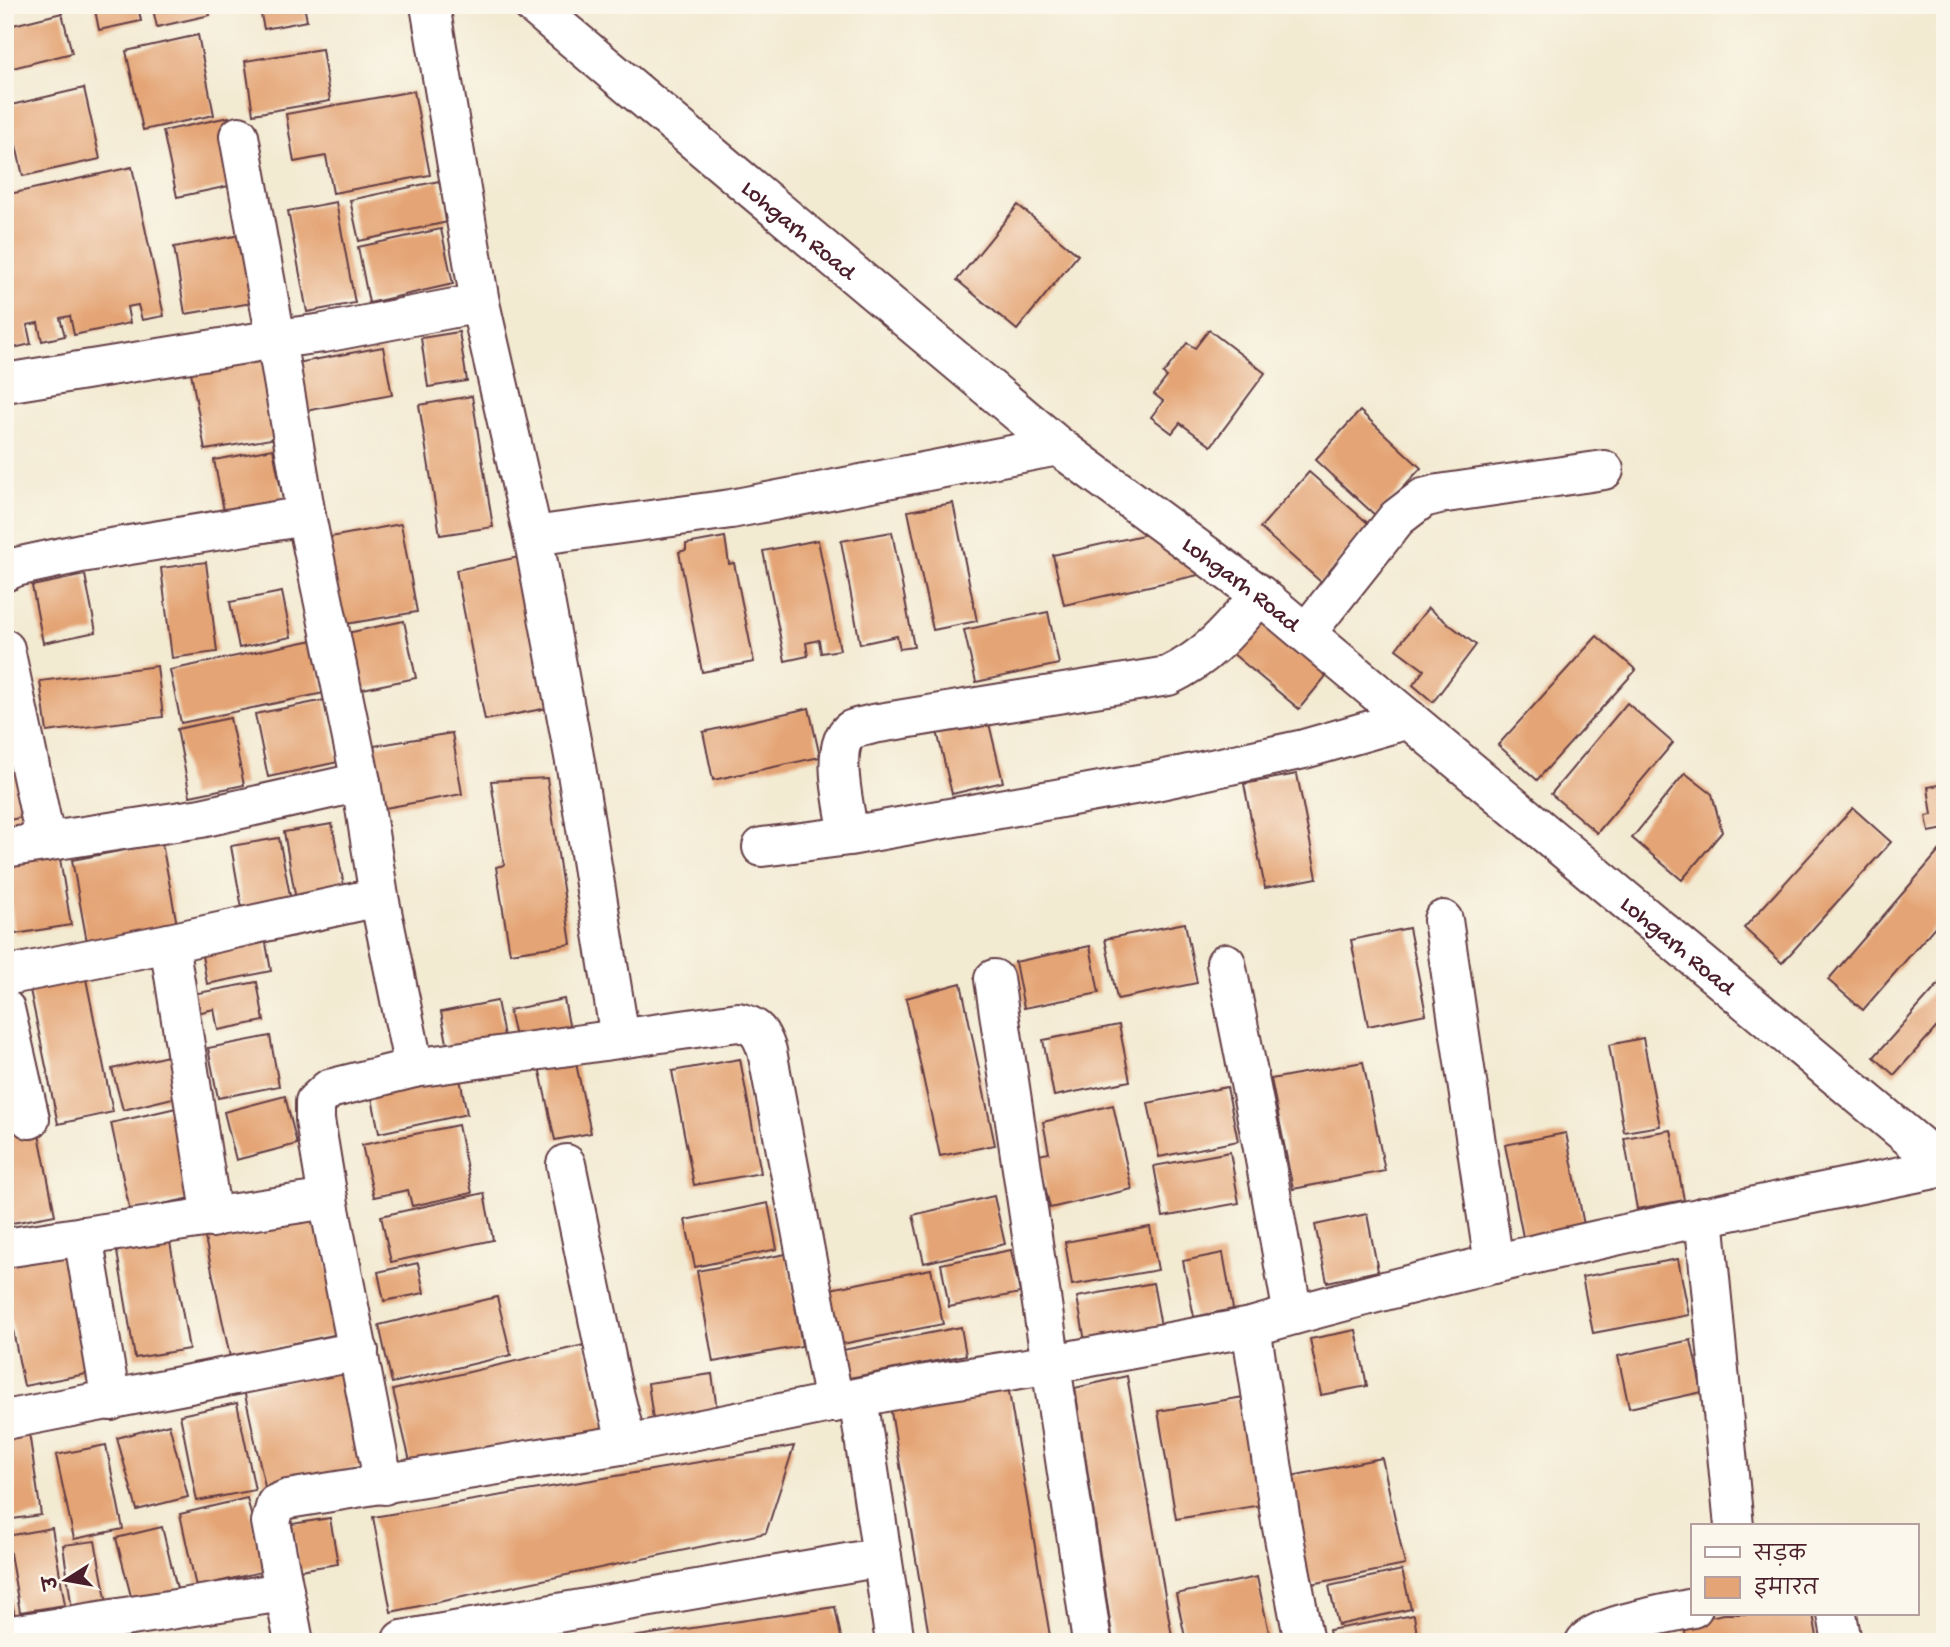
<svg xmlns="http://www.w3.org/2000/svg" width="1950" height="1647" font-family="'Gochi Hand','Playpen Sans Deva',sans-serif">
  <rect width="100%" height="100%" fill="#fbf7ec"/>
  <filter id="ink" filterUnits="userSpaceOnUse"><feTurbulence type="fractalNoise" baseFrequency=".0143" numOctaves="2"/><feDisplacementMap in="SourceGraphic" scale="14" xChannelSelector="R" yChannelSelector="G"/><feConvolveMatrix kernelMatrix="1 2 1 2 8 2 1 2 1" color-interpolation-filters="sRGB"/></filter>
  <filter id="wash" filterUnits="userSpaceOnUse"><feTurbulence type="fractalNoise" baseFrequency=".00686" numOctaves="4" result="noise"/><feDisplacementMap in="SourceGraphic" scale="28" xChannelSelector="R" yChannelSelector="G"/><feGaussianBlur stdDeviation="1.57" result="paint"/><feColorMatrix in="noise" values="0 0 0 0 0 0 0 0 0 0 0 0 0 0 0 0 0 1.4 0 .05"/><feComposite in="paint" operator="in"/></filter>
  <g filter="url(#wash)">
    <rect width="100%" height="100%" fill="#f3ead2"/>
    <g id="blocks">
      <g fill="#e4a475">
        <polygon points="94,5 138,5 141,21 99,30"/>
        <polygon points="152,5 208,5 210,15 157,27"/>
        <polygon points="259,5 304,5 307,21 264,29"/>
        <polygon points="62,13 72,53 5,70 5,27"/>
        <polygon points="198,35 214,115 143,130 126,51"/>
        <polygon points="322,49 330,101 253,114 245,61"/>
        <polygon points="84,88 100,159 23,176 7,106"/>
        <polygon points="414,91 430,175 333,193 326,156 294,162 286,114"/>
        <polygon points="229,117 243,183 177,197 163,131"/>
        <polygon points="132,167 164,316 142,320 138,305 127,307 130,323 74,335 70,316 60,318 65,336 42,341 38,323 27,325 31,344 5,350 5,195"/>
        <polygon points="439,181 448,222 359,241 350,200"/>
        <polygon points="336,202 355,303 307,312 288,211"/>
        <polygon points="1018,205 1078,255 1017,330 957,280"/>
        <polygon points="441,229 453,284 369,303 358,247"/>
        <polygon points="241,235 252,303 185,314 174,247"/>
        <polygon points="1209,330 1265,373 1211,446 1180,423 1172,433 1151,417 1163,401 1154,394 1167,377 1163,374 1187,343 1195,348"/>
        <polygon points="459,332 467,381 428,387 421,338"/>
        <polygon points="383,347 392,395 305,411 297,363"/>
        <polygon points="267,348 283,437 205,450 189,361"/>
        <polygon points="472,396 493,527 440,535 419,405"/>
        <polygon points="1360,411 1421,468 1376,516 1315,460"/>
        <polygon points="273,449 284,505 225,516 214,460"/>
        <polygon points="1309,472 1370,525 1321,582 1260,528"/>
        <polygon points="953,503 977,621 933,630 908,511"/>
        <polygon points="401,524 417,612 334,626 320,539"/>
        <polygon points="1165,530 1212,572 1064,605 1053,555"/>
        <polygon points="892,532 914,647 900,649 897,636 860,644 841,541"/>
        <polygon points="725,537 729,564 734,563 754,662 702,672 679,552 686,550 686,544"/>
        <polygon points="818,540 840,650 821,653 819,640 806,643 808,656 785,661 763,551"/>
        <polygon points="524,556 553,707 485,720 456,570"/>
        <polygon points="206,562 217,652 172,658 161,568"/>
        <polygon points="85,575 96,632 43,643 32,586"/>
        <polygon points="282,592 291,637 239,648 230,602"/>
        <polygon points="1428,608 1476,645 1433,702 1413,685 1424,670 1396,649"/>
        <polygon points="1259,609 1331,670 1299,709 1226,648"/>
        <polygon points="1048,612 1059,664 976,682 964,630"/>
        <polygon points="404,621 416,678 358,690 347,633"/>
        <polygon points="1597,636 1636,670 1537,780 1498,745"/>
        <polygon points="313,640 324,693 181,723 170,670"/>
        <polygon points="157,666 163,717 47,732 40,681"/>
        <polygon points="325,700 338,762 268,777 255,714"/>
        <polygon points="1627,703 1673,743 1597,833 1551,794"/>
        <polygon points="809,708 820,757 713,780 703,732"/>
        <polygon points="987,715 1003,782 952,794 936,727"/>
        <polygon points="230,718 244,785 190,796 177,729"/>
        <polygon points="452,733 462,794 385,808 374,746"/>
        <polygon points="14,745 28,816 5,821 5,746"/>
        <polygon points="1685,773 1712,794 1722,832 1682,880 1632,838"/>
        <polygon points="1297,774 1317,878 1265,888 1244,784"/>
        <polygon points="547,778 571,944 510,953 496,867 504,865 491,781"/>
        <polygon points="1945,784 1945,829 1929,832 1926,816 1932,815 1928,787"/>
        <polygon points="1853,808 1891,842 1782,963 1744,928"/>
        <polygon points="332,824 345,891 296,900 284,832"/>
        <polygon points="279,838 292,906 243,914 231,846"/>
        <polygon points="162,843 177,925 87,942 72,860"/>
        <polygon points="1940,850 1945,854 1945,915 1863,1010 1828,980"/>
        <polygon points="59,853 71,925 15,934 5,862"/>
        <polygon points="1185,923 1197,983 1117,999 1105,939"/>
        <polygon points="1409,928 1426,1014 1368,1026 1351,940"/>
        <polygon points="264,932 271,971 207,984 200,944"/>
        <polygon points="1090,946 1099,993 1024,1008 1015,962"/>
        <polygon points="1945,977 1945,1018 1894,1075 1874,1057"/>
        <polygon points="86,979 113,1112 58,1124 30,990"/>
        <polygon points="257,982 264,1021 218,1030 214,1009 197,1013 193,994"/>
        <polygon points="961,983 995,1145 940,1156 906,998"/>
        <polygon points="564,999 571,1035 517,1046 509,1010"/>
        <polygon points="497,1001 504,1036 448,1048 441,1012"/>
        <polygon points="1119,1025 1130,1081 1054,1096 1043,1040"/>
        <polygon points="270,1036 279,1086 218,1098 208,1048"/>
        <polygon points="1643,1038 1660,1126 1624,1132 1609,1045"/>
        <polygon points="172,1055 181,1096 123,1110 112,1069"/>
        <polygon points="575,1059 591,1133 555,1140 539,1067"/>
        <polygon points="740,1059 761,1173 694,1185 672,1071"/>
        <polygon points="1363,1062 1385,1171 1293,1189 1271,1079"/>
        <polygon points="459,1074 467,1114 379,1133 371,1093"/>
        <polygon points="1227,1087 1238,1141 1159,1157 1148,1103"/>
        <polygon points="285,1096 297,1144 236,1160 224,1112"/>
        <polygon points="1113,1105 1132,1189 1050,1208 1038,1155 1049,1153 1043,1122"/>
        <polygon points="176,1108 196,1197 130,1211 111,1123"/>
        <polygon points="458,1125 472,1193 412,1206 408,1190 374,1197 362,1145"/>
        <polygon points="38,1129 55,1215 12,1223 5,1190 5,1135"/>
        <polygon points="1671,1130 1684,1200 1637,1209 1624,1138"/>
        <polygon points="1566,1133 1584,1225 1523,1237 1505,1145"/>
        <polygon points="1230,1152 1239,1203 1163,1217 1154,1166"/>
        <polygon points="484,1193 493,1240 391,1262 381,1216"/>
        <polygon points="994,1196 1005,1244 924,1263 913,1215"/>
        <polygon points="768,1203 777,1249 695,1267 685,1220"/>
        <polygon points="316,1213 343,1333 230,1357 205,1238"/>
        <polygon points="1367,1214 1378,1271 1327,1282 1315,1225"/>
        <polygon points="1150,1227 1158,1270 1072,1285 1065,1242"/>
        <polygon points="168,1231 189,1349 135,1358 115,1240"/>
        <polygon points="1011,1250 1020,1293 949,1307 941,1264"/>
        <polygon points="67,1251 91,1373 24,1386 5,1290 5,1263"/>
        <polygon points="1223,1253 1233,1309 1194,1317 1183,1261"/>
        <polygon points="786,1254 802,1346 713,1362 697,1271"/>
        <polygon points="1678,1259 1689,1315 1593,1333 1582,1277"/>
        <polygon points="418,1263 424,1293 384,1301 378,1272"/>
        <polygon points="931,1269 943,1324 837,1345 825,1290"/>
        <polygon points="1153,1283 1161,1326 1085,1341 1077,1297"/>
        <polygon points="497,1297 511,1355 392,1383 379,1325"/>
        <polygon points="961,1327 966,1355 849,1378 843,1350"/>
        <polygon points="1356,1330 1367,1386 1321,1395 1310,1339"/>
        <polygon points="1691,1340 1702,1392 1629,1408 1618,1356"/>
        <polygon points="584,1345 605,1433 414,1478 393,1390"/>
        <polygon points="350,1368 371,1465 265,1487 244,1390"/>
        <polygon points="712,1374 719,1424 655,1434 648,1383"/>
        <polygon points="1127,1376 1173,1642 1113,1642 1075,1388"/>
        <polygon points="1008,1386 1051,1642 930,1642 890,1406"/>
        <polygon points="1244,1397 1261,1505 1176,1519 1158,1411"/>
        <polygon points="237,1403 255,1490 197,1501 180,1415"/>
        <polygon points="169,1424 188,1497 137,1510 117,1438"/>
        <polygon points="29,1432 41,1515 5,1520 5,1435"/>
        <polygon points="106,1445 123,1529 74,1539 56,1455"/>
        <polygon points="794,1446 766,1533 391,1612 373,1517"/>
        <polygon points="1382,1458 1405,1565 1307,1585 1286,1477"/>
        <polygon points="247,1498 265,1571 196,1587 180,1514"/>
        <polygon points="330,1518 338,1564 299,1570 292,1524"/>
        <polygon points="162,1527 178,1593 133,1604 116,1538"/>
        <polygon points="52,1528 65,1605 20,1612 7,1536"/>
        <polygon points="95,1541 107,1603 72,1610 63,1545"/>
        <polygon points="1402,1570 1411,1609 1338,1625 1329,1586"/>
        <polygon points="5,1571 15,1616 5,1618"/>
        <polygon points="1257,1577 1271,1642 1186,1642 1176,1594"/>
        <polygon points="835,1607 842,1642 612,1642 611,1640"/>
        <polygon points="1724,1614 1813,1614 1818,1642 1687,1642 1683,1622"/>
        <polygon points="1414,1615 1418,1642 1331,1642 1329,1630"/>
        <polygon points="252,1636 253,1642 225,1642 225,1640"/>
      </g>
    </g>
  </g>
  <g filter="url(#ink)">
    <use href="#blocks" fill-opacity="0" stroke="#633d44" stroke-width="2"/>
    <g fill="none" stroke-linecap="round" stroke-linejoin="round">
      <g stroke="#633d44" stroke-width="42">
        <g id="minor">
          <polyline points="430,5 480,303 533,536 576,767 620,1038"/>
          <path id="s1" d="M 533,5 L 1058,446 L 1260,595 L 1945,1167"/>
          <polyline points="5,383 276,339 239,136"/>
          <polyline points="533,536 731,509 1058,446"/>
          <polyline points="5,572 16,567 81,553 306,516"/>
          <polyline points="1306,633 1397,518 1423,498 1439,494 1604,470"/>
          <polyline points="5,649 46,842"/>
          <path d="M 849,836 C 846,812 828,746 851,730 C 857,727 867,726 873,724 L 1168,676 C 1210,656 1230,629 1260,595"/>
          <polyline points="762,847 849,836 1156,781 1304,749 1409,719"/>
          <polyline points="5,848 201,818 361,782"/>
          <polyline points="1443,920 1494,1264"/>
          <polyline points="169,943 212,1218"/>
          <polyline points="1226,963 1262,1143 1293,1315"/>
          <polyline points="5,976 169,943 379,897"/>
          <polyline points="994,979 1092,1642"/>
          <polyline points="5,1009 30,1119"/>
          <polyline points="414,1068 379,897 361,782 306,516 276,339 324,333 480,303"/>
          <polyline points="566,1164 611,1381 627,1444"/>
          <polyline points="1704,1216 1734,1526"/>
          <polyline points="83,1236 111,1401"/>
          <polyline points="5,1248 328,1199"/>
          <polyline points="858,1398 895,1642"/>
          <polyline points="5,1420 359,1351"/>
          <path d="M 384,1485 L 328,1199 L 315,1120 L 315,1102 L 329,1089 L 414,1068 L 738,1022 C 757,1026 761,1033 767,1051 L 834,1403"/>
          <polyline points="1837,1614 1842,1642"/>
          <polyline points="5,1636 283,1592"/>
          <polyline points="402,1640 882,1557"/>
          <polyline points="294,1642 271,1522 276,1504 288,1499 627,1444 920,1385 1052,1364 1251,1327"/>
          <path d="M 1304,1642 L 1281,1522 L 1251,1327 C 1479,1262 1712,1214 1945,1167"/>
          <path d="M 1585,1642 C 1598,1625 1670,1613 1693,1608"/>
        </g>
      </g>
      <use href="#minor" stroke="#fff" stroke-width="38"/>
    </g>
  </g>
  <g text-anchor="middle" stroke-width="7" stroke-linejoin="round" paint-order="stroke">
    <g font-size="24" fill="#4a1f2b" stroke="#fbf7ec">
      <text dy="8" stroke="none"><textPath href="#s1" startOffset="348">Lohgarh Road</textPath></text>
      <text dy="8" stroke="none"><textPath href="#s1" startOffset="915">Lohgarh Road</textPath></text>
      <text dy="8" stroke="none"><textPath href="#s1" startOffset="1482">Lohgarh Road</textPath></text>
    </g>
  </g>
  <rect width="1950" height="1647" fill="none" stroke="#fbf7ec" stroke-width="28"/>
  <rect x="1691" y="1524" width="228" height="91" fill="#fbf7ec" stroke="#b4a19f" stroke-width="2"/>
  <rect x="1705" y="1547" width="35" height="10" fill="#ffffff" stroke="#b4a19f" stroke-width="2"/>
  <text x="1754" y="1560" font-size="21" fill="#4a1f2b">सड़क</text>
  <rect x="1705" y="1577" width="35" height="21" fill="#e4a475" stroke="#b4a19f" stroke-width="2"/>
  <text x="1754" y="1594" font-size="21" fill="#4a1f2b">इमारत</text>
  <g transform="translate(66 1580) rotate(259)" stroke="#fbf7ec" stroke-width="5" paint-order="stroke">
  <path d="M0-5L12 26L0 18L-12 26Z" fill="#4a1f2b"/>
  <text y="-10" font-size="19" font-weight="bold" text-anchor="middle" fill="#4a1f2b">उ</text>
  </g>
</svg>
